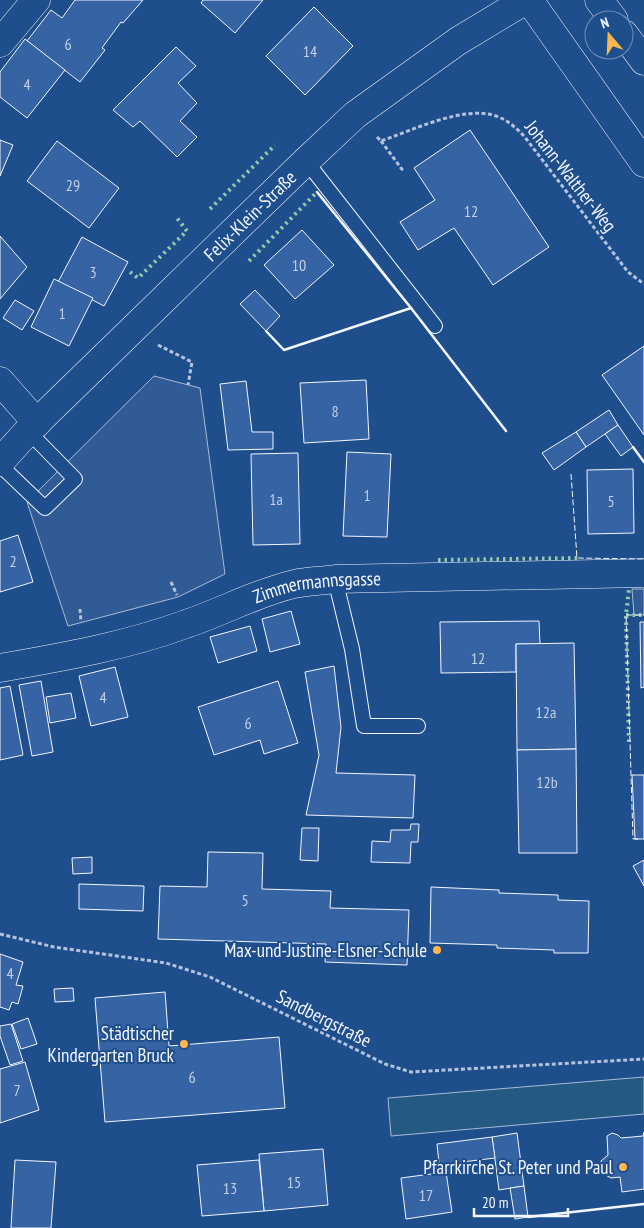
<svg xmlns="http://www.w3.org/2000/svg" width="644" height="1228" font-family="'PT Sans Narrow',sans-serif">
  <rect width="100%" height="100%" fill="#1f4e8c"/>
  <polygon fill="#245a82" stroke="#a8bbd7" points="644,1077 644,1114 391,1136 388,1098"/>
  <g fill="#305b95" stroke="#a8bbd7">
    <polygon points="154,376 200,388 225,574 178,597 68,626 27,502"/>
    <polygon points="632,589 644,589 644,615 634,615"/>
  </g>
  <g fill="#3563a3" stroke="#f2f6ff">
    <polygon points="75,0 143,0 123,23 121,22 102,48 105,50 80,82 27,41 51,10 62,18"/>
    <polygon points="203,0 263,0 235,33 201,3"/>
    <polygon points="314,7 353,46 305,95 266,56"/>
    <polygon points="25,39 65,70 27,118 0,97 0,72"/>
    <polygon points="176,47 196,66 178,83 197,103 180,121 197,137 177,157 140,121 133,127 113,110"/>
    <polygon points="470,130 549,247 493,285 454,228 418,250 400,222 435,200 414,168"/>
    <polygon points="0,140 13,145 0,176"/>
    <polygon points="57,141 119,188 89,228 27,181"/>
    <polygon points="302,230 334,265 295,299 264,265"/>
    <polygon points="0,236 27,267 0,299"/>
    <polygon points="82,237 128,262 104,306 58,282"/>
    <polygon points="54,279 93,298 69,346 31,327"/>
    <polygon points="255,290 280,316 266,331 240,304"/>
    <polygon points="15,300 34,311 22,330 3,318"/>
    <polygon points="644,346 644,435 602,375"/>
    <polygon points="366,380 369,439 304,443 300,383"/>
    <polygon points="246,381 252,432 273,432 273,449 228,450 220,384"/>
    <polygon points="609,410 618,425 586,447 576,432"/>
    <polygon points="618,425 633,447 621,456 605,434"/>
    <polygon points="576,432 586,447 554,470 542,453"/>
    <polygon points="347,452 391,454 387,537 343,536"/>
    <polygon points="298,453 300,544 253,545 251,454"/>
    <polygon points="633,469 634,533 588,534 587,470"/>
    <polygon points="18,535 33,582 0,592 0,541"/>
    <polygon points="291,611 300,644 270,652 262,619"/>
    <polygon points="539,621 540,644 516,644 516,672 441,673 440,622"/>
    <polygon points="640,622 644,622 644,687 641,688"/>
    <polygon points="250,626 257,651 218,663 210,637"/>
    <polygon points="574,643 576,749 517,750 516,644"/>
    <polygon points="334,666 341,727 336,773 415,775 413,818 306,815 319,755 305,672"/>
    <polygon points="115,667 128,717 91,726 79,676"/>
    <polygon points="41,681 53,752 32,756 19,685"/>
    <polygon points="278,681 298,743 264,754 260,740 214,755 198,707"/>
    <polygon points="10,686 23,755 0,760 0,688"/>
    <polygon points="71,693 76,718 50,723 46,697"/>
    <polygon points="576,749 577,853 519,853 517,750"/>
    <polygon points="632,775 644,775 644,839 635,839"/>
    <polygon points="411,824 419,824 418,842 411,842 410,863 371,862 372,841 390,842 391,830 410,830"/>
    <polygon points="302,828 319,828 318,861 300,860"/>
    <polygon points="208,852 263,853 262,889 331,891 330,908 409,910 407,965 325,962 326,944 158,939 160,886 207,887"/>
    <polygon points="92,857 92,873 73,874 72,858"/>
    <polygon points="644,860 644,886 633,866"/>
    <polygon points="79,884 144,886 143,911 79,909"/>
    <polygon points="431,887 499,890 499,893 558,895 558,900 589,901 588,953 554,953 554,950 497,948 497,945 430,943"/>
    <polygon points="0,954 23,962 16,985 23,986 18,1004 12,1002 9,1010 0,1007"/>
    <polygon points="73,988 74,1001 55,1002 54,989"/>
    <polygon points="165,992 169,1046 279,1037 285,1108 105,1122 95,998"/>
    <polygon points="28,1018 37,1044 21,1049 12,1024"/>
    <polygon points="11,1024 23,1061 10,1065 0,1036 0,1026"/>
    <polygon points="25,1062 39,1110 0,1123 0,1069"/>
    <polygon points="644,1132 644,1189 622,1192 620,1177 611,1178 602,1173 601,1161 608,1155 607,1136 612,1133 618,1135 621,1138 643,1136"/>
    <polygon points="517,1133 524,1186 499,1190 492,1137"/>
    <polygon points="492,1137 495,1158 462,1162 463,1170 440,1172 437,1144"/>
    <polygon points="323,1149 328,1205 264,1211 259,1154"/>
    <polygon points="15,1160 56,1162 51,1228 11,1228"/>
    <polygon points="259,1160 264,1211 202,1216 197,1165"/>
    <polygon points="446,1172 452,1212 406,1219 401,1178"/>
    <polygon points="524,1186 528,1217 515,1219 510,1188"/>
  </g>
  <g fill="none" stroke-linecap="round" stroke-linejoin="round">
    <g stroke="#f2f6ff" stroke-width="16">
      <g id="lane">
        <polyline points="306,161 435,326"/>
        <polyline points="0,465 45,508 75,479 28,431"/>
        <polyline points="335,579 352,649 364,726 418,726"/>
      </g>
    </g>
    <g stroke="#f2f6ff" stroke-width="29">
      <g id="street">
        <polyline points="0,43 36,0"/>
        <polyline points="0,381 37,423"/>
        <path id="s1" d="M 0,668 C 63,657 126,646 186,624 C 222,612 256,593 294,584 C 307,581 322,581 335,579 L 644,573"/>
      </g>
    </g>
    <g stroke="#f2f6ff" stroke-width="29">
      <g id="secondary">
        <path id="s2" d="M 0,462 L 28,431 L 131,331 L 306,161 L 355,115 L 458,41 L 526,0"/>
      </g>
    </g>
    <g stroke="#f2f6ff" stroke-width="29">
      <g id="highway">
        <polyline points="529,0 644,163"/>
        <polyline points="599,0 614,20"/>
        <polyline points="624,34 644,61"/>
      </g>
    </g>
    <g stroke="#b3c4dc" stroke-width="3" stroke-dasharray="4 2.5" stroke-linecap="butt">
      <path d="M 377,137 L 381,141 C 413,130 464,105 496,116 C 508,120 516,128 524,136 L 628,272 L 644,284"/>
      <polyline points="381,141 404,172"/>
      <polyline points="158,345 192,362 188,385"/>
      <polyline points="171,582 177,595"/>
      <polyline points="80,609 81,622"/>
      <polyline points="0,934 54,947 166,963 210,977 385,1064 411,1072 644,1059"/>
    </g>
    <use href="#lane" stroke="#1f4e8c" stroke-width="14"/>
    <use href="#street" stroke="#1f4e8c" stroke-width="28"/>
    <use href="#secondary" stroke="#1f4e8c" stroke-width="28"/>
    <use href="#highway" stroke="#1f4e8c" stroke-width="28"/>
    <g stroke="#97c8a6" stroke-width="4" stroke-dasharray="2.5 4" stroke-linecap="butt">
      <polyline points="210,209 275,145"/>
      <polyline points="249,261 317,192"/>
      <polyline points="130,272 138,278 187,231 177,218"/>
      <polyline points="438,560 577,558"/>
      <polyline points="626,615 644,615"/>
      <polyline points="629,742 626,615 629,589"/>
    </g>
    <g stroke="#f2f6ff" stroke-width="1" stroke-dasharray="6 2.5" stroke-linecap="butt">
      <polyline points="571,474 577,558 644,559"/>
      <polyline points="638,839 633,839 626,615 644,615"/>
    </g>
    <g stroke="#f2f6ff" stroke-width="2.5">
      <polyline points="317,192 411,308 506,431"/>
      <polyline points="266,331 284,350 411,308"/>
      <polyline points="633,447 644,462"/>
      <polyline points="528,1217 644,1204"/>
    </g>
  </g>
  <g fill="#ffb74d" stroke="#1f4e8c" stroke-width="2">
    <circle cx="437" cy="950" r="5"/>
    <circle cx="184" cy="1044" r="5"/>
    <circle cx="623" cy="1167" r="5"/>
  </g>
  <g text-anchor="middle" stroke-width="4" stroke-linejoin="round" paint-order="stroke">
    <g font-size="16" fill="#c3d1e8">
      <text x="68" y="50">6</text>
      <text x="310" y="57">14</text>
      <text x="27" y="90">4</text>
      <text x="73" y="191">29</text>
      <text x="471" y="217">12</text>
      <text x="299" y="271">10</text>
      <text x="93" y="278">3</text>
      <text x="62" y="319">1</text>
      <text x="335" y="417">8</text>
      <text x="367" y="501">1</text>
      <text x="276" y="505">1a</text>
      <text x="611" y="507">5</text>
      <text x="13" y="567">2</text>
      <text x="478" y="664">12</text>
      <text x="103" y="703">4</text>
      <text x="546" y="718">12a</text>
      <text x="248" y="729">6</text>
      <text x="547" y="788">12b</text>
      <text x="245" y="906">5</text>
      <text x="10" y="979">4</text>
      <text x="192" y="1083">6</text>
      <text x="17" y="1096">7</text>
      <text x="294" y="1188">15</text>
      <text x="230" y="1194">13</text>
      <text x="426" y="1201">17</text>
    </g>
    <g font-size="19" fill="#f2f6ff" stroke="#1f4e8c">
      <text transform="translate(571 176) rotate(52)" y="7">Johann-Walther-Weg</text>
      <text dy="7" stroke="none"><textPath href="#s2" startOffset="351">Felix-Klein-Straße</textPath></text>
      <text dy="7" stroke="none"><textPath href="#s1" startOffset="329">Zimmermannsgasse</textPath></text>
      <text transform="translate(324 1018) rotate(27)" y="7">Sandbergstraße</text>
    </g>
    <g font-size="19" fill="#f2f6ff" stroke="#1f4e8c" text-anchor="end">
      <text x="427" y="957">Max-und-Justine-Elsner-Schule</text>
      <text x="174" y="1040">Städtischer<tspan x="174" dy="22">Kindergarten Bruck</tspan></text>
      <text x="613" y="1174">Pfarrkirche St. Peter und Paul</text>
    </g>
  </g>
  <g transform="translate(609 35) rotate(341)"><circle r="24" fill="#1f4e8c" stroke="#7391ba"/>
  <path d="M0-4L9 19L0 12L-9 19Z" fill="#ffb74d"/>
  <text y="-8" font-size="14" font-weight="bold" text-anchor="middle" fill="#f2f6ff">N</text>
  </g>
  <path d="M474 1208v8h94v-8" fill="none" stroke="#f2f6ff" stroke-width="2.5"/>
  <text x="482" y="1208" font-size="15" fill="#f2f6ff" stroke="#1f4e8c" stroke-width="4" paint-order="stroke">20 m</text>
</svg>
